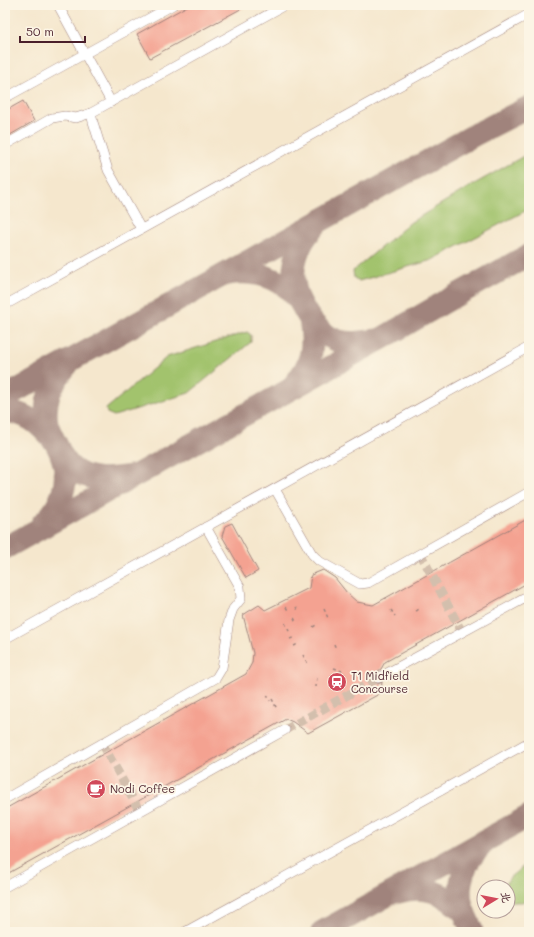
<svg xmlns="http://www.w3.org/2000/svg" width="534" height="937" font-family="Mali,'LXGW WenKai TC',sans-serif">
  <rect width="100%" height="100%" fill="#fcf5e5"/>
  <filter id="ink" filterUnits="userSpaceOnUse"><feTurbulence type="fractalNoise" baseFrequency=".025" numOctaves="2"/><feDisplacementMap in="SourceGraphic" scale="8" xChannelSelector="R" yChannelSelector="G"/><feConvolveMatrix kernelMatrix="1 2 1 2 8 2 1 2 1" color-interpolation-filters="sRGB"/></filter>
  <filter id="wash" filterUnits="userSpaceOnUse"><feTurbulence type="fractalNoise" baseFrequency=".012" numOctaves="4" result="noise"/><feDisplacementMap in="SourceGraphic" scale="16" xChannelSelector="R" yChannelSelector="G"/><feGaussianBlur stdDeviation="0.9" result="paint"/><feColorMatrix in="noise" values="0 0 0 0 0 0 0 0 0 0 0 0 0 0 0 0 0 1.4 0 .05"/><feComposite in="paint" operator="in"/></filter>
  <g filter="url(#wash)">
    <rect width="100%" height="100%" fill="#f5e7cd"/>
    <g fill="#a2c36d" stroke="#76714c">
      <polygon points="529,153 529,209 432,260 359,281 354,278 353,271 411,222 469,187"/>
      <polygon points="247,332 251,335 251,342 189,393 114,416 107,413 106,409 167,357"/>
      <polygon points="529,862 529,899 522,902 512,902 508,898 508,887 504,887 510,877"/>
    </g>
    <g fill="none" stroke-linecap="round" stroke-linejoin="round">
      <g stroke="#a0837c" stroke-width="23">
        <path d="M 315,226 C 295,246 288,274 299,300 C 301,304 303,307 305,311 C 313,325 323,336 339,341 C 351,344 363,342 376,340"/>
        <path d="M 228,274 C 249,270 271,275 288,288 C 292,292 295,296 299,300"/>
        <path d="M 293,386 C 312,364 315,348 310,319"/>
        <polyline points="5,397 476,134 529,107"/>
        <path d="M 5,411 C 27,413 39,424 53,440"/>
        <path d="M 62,456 C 65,460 68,465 72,468 C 88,482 111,479 130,476"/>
        <path d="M 42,524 C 61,508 71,481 62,457 C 58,445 50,435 47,423 C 43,399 53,382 68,364"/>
        <polyline points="5,548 381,339 455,296 529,255"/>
        <path d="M 399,892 C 426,884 444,893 464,912"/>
        <polyline points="322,932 529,816"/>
        <path d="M 472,932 C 470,923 464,915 462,906 C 456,884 465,861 481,846"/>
      </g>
    </g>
    <g id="blocks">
      <g fill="#f4a291">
        <polygon points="189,5 248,5 150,58 137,34"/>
        <polygon points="23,101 34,121 5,138 5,111"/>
        <polygon points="529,518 529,582 385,662 381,669 375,673 372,677 373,680 375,683 378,684 382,682 381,693 308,733 293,722 286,719 5,875 5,809 246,674 252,663 253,653 243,615 259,605 265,610 309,588 311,575 323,570 335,578 347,593 357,602 373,605"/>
        <polygon points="232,523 258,571 246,578 222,536 225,526"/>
      </g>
    </g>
  </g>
  <g filter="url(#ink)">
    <use href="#blocks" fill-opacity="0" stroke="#a0837c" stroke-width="1"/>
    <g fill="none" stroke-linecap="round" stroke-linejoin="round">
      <g stroke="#d3bfad" stroke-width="9" stroke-dasharray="9 4.5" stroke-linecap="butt">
        <polyline points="420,553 462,632"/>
        <polyline points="285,730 378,678"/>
        <polyline points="102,743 140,812"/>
      </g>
      <g stroke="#a0837c" stroke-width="10">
        <g id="minor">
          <polyline points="58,5 111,102"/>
          <polyline points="5,98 173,5"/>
          <polyline points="91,113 93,122 108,170 141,229"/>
          <polyline points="5,145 52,118 65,116 76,118 91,113 285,5"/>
          <polyline points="5,305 529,14"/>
          <polyline points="275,489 312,554 319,561 360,584 368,583 529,492"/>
          <polyline points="5,639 529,347"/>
          <polyline points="378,678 529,596"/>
          <polyline points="5,799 216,678 222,668 229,620 233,609 241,599 240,587 206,527"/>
          <polyline points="5,887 285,730"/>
          <polyline points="185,932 529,742"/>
        </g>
      </g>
      <g stroke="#a0837c" stroke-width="1.5" stroke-dasharray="3 3" stroke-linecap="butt">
        <polyline points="286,607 289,612"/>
        <polyline points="296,607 298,610"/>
        <polyline points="324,609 328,618"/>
        <polyline points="391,610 395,616"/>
        <polyline points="416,611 421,608"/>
        <polyline points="294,618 297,623"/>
        <polyline points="285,623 290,633"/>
        <polyline points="313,627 318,624"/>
        <polyline points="290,639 295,637"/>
        <polyline points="334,644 336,649"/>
        <polyline points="294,646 298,644"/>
        <polyline points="303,655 308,664"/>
        <polyline points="334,668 342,671"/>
        <polyline points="316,687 317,676"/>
        <polyline points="267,695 270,701"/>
        <polyline points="272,699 277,709"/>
      </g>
      <use href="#minor" stroke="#fff" stroke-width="9"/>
    </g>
  </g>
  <defs>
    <g id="station-disc" transform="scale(1)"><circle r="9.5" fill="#d1495b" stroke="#fcf5e5"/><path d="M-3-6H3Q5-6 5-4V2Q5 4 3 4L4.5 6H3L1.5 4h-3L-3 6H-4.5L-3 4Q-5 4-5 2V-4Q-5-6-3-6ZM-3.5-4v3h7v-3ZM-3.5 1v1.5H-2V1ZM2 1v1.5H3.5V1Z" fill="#fff"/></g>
    <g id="cafe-disc" transform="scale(1)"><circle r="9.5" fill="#d1495b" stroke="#fcf5e5"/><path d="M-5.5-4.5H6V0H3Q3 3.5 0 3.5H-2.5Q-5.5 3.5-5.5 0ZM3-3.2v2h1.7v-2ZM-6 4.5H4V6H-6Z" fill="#fff"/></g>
  </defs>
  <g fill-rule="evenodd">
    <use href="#station-disc" x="337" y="682"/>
    <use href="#cafe-disc" x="96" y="789"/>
  </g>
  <g text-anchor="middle" stroke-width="3.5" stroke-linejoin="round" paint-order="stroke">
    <g font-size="11" fill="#4a1f2b" stroke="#fcf5e5" text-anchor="start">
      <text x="351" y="680">T1 Midfield<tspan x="351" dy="13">Concourse</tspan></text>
      <text x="110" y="793">Nodi Coffee</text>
    </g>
  </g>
  <rect width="534" height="937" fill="none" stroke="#fcf5e5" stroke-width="20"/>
  <g transform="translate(496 899) rotate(80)"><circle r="19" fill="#fcf5e5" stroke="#b59f9b"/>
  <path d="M0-3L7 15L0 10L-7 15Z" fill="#d1495b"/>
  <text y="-6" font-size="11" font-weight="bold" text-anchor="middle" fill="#4a1f2b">北</text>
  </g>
  <path d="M20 36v6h65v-6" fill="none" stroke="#4a1f2b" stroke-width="2"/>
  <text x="26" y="36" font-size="12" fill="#4a1f2b" stroke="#fcf5e5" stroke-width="3" paint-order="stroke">50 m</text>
</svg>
